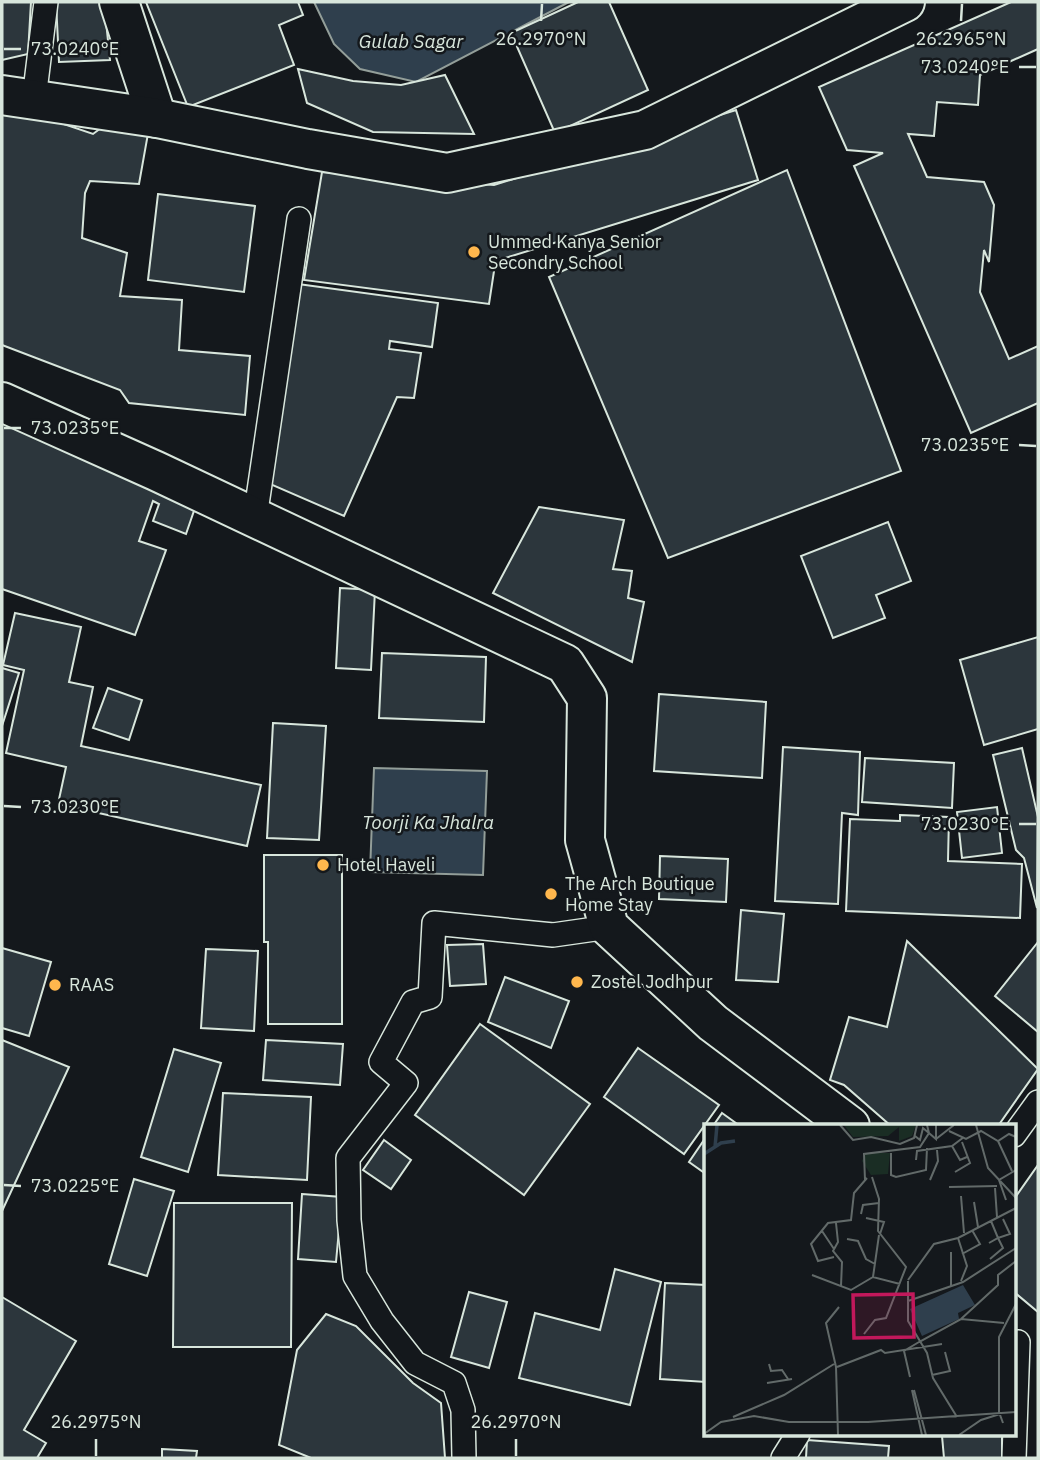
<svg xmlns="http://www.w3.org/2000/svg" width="1040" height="1460" font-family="'IBM Plex Sans',sans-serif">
  <rect width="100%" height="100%" fill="#14181c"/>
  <g fill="#2f3f4d" stroke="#939e99" stroke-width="2">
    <polygon points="314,2 569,2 416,82 360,69 334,44"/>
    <polygon points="374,768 487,771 483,875 370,872"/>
  </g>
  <g fill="#2c363c" stroke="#d8e6dc" stroke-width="2">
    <polygon points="2,2 31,2 28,54 2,60"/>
    <polygon points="56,2 104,2 110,60 59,62"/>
    <polygon points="146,2 298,2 303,15 279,25 294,65 188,107"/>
    <polygon points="578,2 609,2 648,90 555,133 511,33"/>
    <polygon points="1011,2 1038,2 1038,49 980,75 978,105 937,102 934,136 908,134 927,177 984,182 994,205 989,262 984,250 980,292 1009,359 1038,346 1038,403 971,433 854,166 883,153 847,150 819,87"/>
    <polygon points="298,69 353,81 401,85 445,75 474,134 373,132 307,103"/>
    <polygon points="736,110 758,180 502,259 496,258 489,304 304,280 322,172 494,185"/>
    <polygon points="2,111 34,114 93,134 105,125 149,128 139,184 90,181 85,193 82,238 127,253 120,296 182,300 179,350 250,356 245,415 129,403 120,390 2,345"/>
    <polygon points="787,170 901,471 668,558 549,277"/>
    <polygon points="158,194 255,206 244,292 148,280"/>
    <polygon points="298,284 438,303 432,347 390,341 389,349 421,353 414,398 397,397 344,516 270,484"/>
    <polygon points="2,422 196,505 186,534 153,521 159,504 153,501 139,541 166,550 135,635 2,589"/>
    <polygon points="539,507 624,520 613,569 632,571 628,598 644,602 632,662 493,593"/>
    <polygon points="888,522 911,581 876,595 885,618 833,638 801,556"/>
    <polygon points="340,588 375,590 371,670 336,668"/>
    <polygon points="15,613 81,627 69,682 93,687 81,746 261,785 247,846 58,804 66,767 6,753 24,670 3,665"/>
    <polygon points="1038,637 1038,729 984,745 960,660"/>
    <polygon points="382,653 486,657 484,722 379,718"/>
    <polygon points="2,668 19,673 2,726"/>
    <polygon points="108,688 142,700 129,740 93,728"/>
    <polygon points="659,694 766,702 762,778 654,771"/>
    <polygon points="273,723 326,726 319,840 267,838"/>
    <polygon points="783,747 860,752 858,815 842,813 838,904 775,901"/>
    <polygon points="1022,748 1038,817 1037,908 1024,858 1016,850 993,755"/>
    <polygon points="865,758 954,763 952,808 862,802"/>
    <polygon points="997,807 1002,853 962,858 957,812"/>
    <polygon points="900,815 949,817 948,861 1022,864 1020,918 846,911 850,819 900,821"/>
    <polygon points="264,855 342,855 342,1024 268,1024 268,942 264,942"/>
    <polygon points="660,856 728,859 726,902 659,899"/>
    <polygon points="741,910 784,914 778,982 736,980"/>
    <polygon points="907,941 1038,1069 998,1126 891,1126 844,1085 830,1080 849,1017 887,1027"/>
    <polygon points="1038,942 1038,1032 995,996"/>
    <polygon points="483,944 486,984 450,986 447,945"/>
    <polygon points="2,948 51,962 29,1036 2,1028"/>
    <polygon points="206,949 258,951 254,1031 201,1028"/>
    <polygon points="505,977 569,1001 551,1048 488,1022"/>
    <polygon points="480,1024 590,1104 524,1195 415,1115"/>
    <polygon points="2,1040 69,1067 2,1211"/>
    <polygon points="266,1040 343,1044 340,1085 263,1080"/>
    <polygon points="638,1048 719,1105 684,1154 604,1097"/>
    <polygon points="174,1049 221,1063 188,1172 141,1157"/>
    <polygon points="223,1093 311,1097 307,1180 218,1175"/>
    <polygon points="722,1113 740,1126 713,1126"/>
    <polygon points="706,1137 706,1174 689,1162"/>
    <polygon points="384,1140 411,1160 391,1189 363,1170"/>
    <polygon points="1038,1165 1038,1312 1014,1292 1014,1199"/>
    <polygon points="134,1179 174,1191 147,1276 109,1264"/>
    <polygon points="302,1194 342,1197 336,1262 298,1259"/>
    <polygon points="174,1203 292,1203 291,1347 173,1347"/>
    <polygon points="615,1269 661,1282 630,1405 519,1378 535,1313 600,1330"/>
    <polygon points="665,1283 706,1285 706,1382 660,1379"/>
    <polygon points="469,1292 507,1302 489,1368 451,1357"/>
    <polygon points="2,1297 76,1341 24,1430 46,1443 37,1458 2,1458"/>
    <polygon points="326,1314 356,1326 413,1383 441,1403 445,1458 311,1458 279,1445 297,1350"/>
    <polygon points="922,1434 1002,1434 1002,1458 944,1458 942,1436"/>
    <polygon points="807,1440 889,1446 888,1458 806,1458"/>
    <polygon points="162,1449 197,1451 196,1458 162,1458"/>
  </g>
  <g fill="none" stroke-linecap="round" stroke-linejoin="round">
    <g stroke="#d8e6dc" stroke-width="26">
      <g id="lane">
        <polyline points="34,99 46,2"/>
        <polyline points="255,518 299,219"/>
        <polyline points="1014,1135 1038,1102"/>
        <polyline points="464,1458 463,1410 454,1383 415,1363 382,1321 355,1276 349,1220 348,1158 406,1083 381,1062 413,1002 430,997 434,923 553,935 609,927"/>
        <polyline points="783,1458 798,1434"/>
        <polyline points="1014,1458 1018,1342"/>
      </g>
    </g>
    <g stroke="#d8e6dc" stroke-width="42">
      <g id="street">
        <polyline points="119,2 157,118"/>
        <polyline points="2,95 157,118 308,149 447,173 645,130 905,2"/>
        <polyline points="2,402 156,471 565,664 587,698 585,840 609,927 713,1023 850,1126"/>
      </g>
    </g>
    <use href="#lane" stroke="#14181c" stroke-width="23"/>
    <use href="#street" stroke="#14181c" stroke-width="38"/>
  </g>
  <path fill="none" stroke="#d8e6dc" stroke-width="2.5" d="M 541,21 L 542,4M 961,21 L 962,4M 4,49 L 21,49M 1019,67 L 1036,67M 4,428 L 21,428M 1019,445 L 1036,446M 4,806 L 21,807M 1019,824 L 1036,824M 4,1185 L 21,1186M 96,1456 L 96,1439M 516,1456 L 516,1439"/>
  <g fill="#ffb74d" stroke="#14181c" stroke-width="2.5">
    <circle cx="474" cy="252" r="7"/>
    <circle cx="323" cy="865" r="7"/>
    <circle cx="551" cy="894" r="7"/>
    <circle cx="577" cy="982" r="7"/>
    <circle cx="55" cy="985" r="7"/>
  </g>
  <g text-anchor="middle" stroke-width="5" stroke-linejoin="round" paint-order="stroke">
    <g font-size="18" fill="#d8e6dc" stroke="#14181c" text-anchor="start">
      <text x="488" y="248">Ummed Kanya Senior<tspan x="488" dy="21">Secondry School</tspan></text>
      <text x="337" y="871">Hotel Haveli</text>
      <text x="565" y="890">The Arch Boutique<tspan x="565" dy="21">Home Stay</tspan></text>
      <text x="591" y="988">Zostel Jodhpur</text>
      <text x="69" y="991">RAAS</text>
    </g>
    <g font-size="19" font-style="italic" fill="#d8e6dc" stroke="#14181c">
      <text x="411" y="48">Gulab Sagar</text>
      <text x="428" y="829">Toorji Ka Jhalra</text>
    </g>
  </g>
  <g transform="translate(704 1124)">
    <rect width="312" height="312" fill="#14181c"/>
    <path d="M 140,1 L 212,1 L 208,12 L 195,17 L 195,3 L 184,12 L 149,13 ZM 162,29 L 186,29 L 184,50 L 167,51 L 158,37 Z" fill="#1a2d24"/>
    <path d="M 259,161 L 271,181 L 254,189 L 255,195 L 218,212 L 206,185 Z" fill="#2f3f4d"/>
    <path fill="none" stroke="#2f3f4d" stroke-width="3.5" d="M 11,23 L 13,1M 0,30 L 17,19 L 31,17"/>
    <path fill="none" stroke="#626a69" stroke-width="2" d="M 136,1 L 149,16 L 167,13 L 196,20 L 210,14 L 213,1M 272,1 L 284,44 L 312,74M 245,7 L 262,15 L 277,7 L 294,17 L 305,10 L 312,13M 211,12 L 216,16 L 219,4 L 232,15 L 232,1M 232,15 L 250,1M 294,17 L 308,47M 248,22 L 256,36 L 263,33M 187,29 L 187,51 L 192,53 L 222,46 L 223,24M 212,36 L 213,27 L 248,22 L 260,13M 251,48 L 266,39 L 258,18M 161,56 L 160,30 L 216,23 L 225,9 L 223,1M 226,56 L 234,37 L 233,26M 245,63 L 293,62M 291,64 L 293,93M 257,72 L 260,109M 302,76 L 295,56 L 312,46M 270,78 L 274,103M 157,90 L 159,81 L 175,79M 162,94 L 180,98 L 176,110M 287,97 L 294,114 L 306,110 L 299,95M 132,99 L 134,118 L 129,127 L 138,138 L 137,162M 118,107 L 130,125M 254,114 L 263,142 L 257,157M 143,115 L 154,117 L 162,135 L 171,140M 285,119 L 294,114 L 299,124 L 286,135M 247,128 L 247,163M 258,130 L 276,120 L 268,106M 130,133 L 114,137 L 107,120 L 124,99 L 147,96 L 150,69 L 163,54M 108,151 L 147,166 L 169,153 L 196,160M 169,153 L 175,111M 204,156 L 230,120 L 254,114 L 312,84M 204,157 L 204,197 L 223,229 L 229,254 L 253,293M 204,177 L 259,158 L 312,124M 257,195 L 294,161 L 294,151 L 312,137M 160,210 L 171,196 L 182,194 L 202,143 L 174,107 L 175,75 L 168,53M 65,240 L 67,247 L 78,246 L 84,255M 133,243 L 177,226 L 181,229 L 238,220M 228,251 L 246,247 L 241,228M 206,253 L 200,227 L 215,218 L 257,195 L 300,199M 63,259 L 88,255M 208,266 L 218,311M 210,266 L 222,311M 29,293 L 80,271 L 130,240M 299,299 L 295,288 L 295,213 L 312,180M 0,310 L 17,298 L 50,292 L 85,298 L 164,298 L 312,288M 134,311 L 132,243 L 122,199 L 135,183M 255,311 L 277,296 L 296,290"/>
    <path fill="#c2185b" fill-opacity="0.15" stroke="#c2185b" stroke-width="3.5" d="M 209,170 L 210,213 L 150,214 L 149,171 Z"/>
    <rect width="312" height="312" fill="none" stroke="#d8e6dc" stroke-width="3.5"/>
  </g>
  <g font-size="18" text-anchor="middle" fill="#d8e6dc" stroke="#14181c" stroke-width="5" stroke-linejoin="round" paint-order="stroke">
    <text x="541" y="45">26.2970°N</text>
    <text x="961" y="45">26.2965°N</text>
    <text x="75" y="55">73.0240°E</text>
    <text x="965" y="73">73.0240°E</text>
    <text x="75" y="434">73.0235°E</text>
    <text x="965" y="451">73.0235°E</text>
    <text x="75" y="813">73.0230°E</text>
    <text x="965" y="830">73.0230°E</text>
    <text x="75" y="1192">73.0225°E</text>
    <text x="96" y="1428">26.2975°N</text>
    <text x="516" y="1428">26.2970°N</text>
  </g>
  <rect width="1040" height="1460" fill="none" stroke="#d8e6dc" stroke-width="7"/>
</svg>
